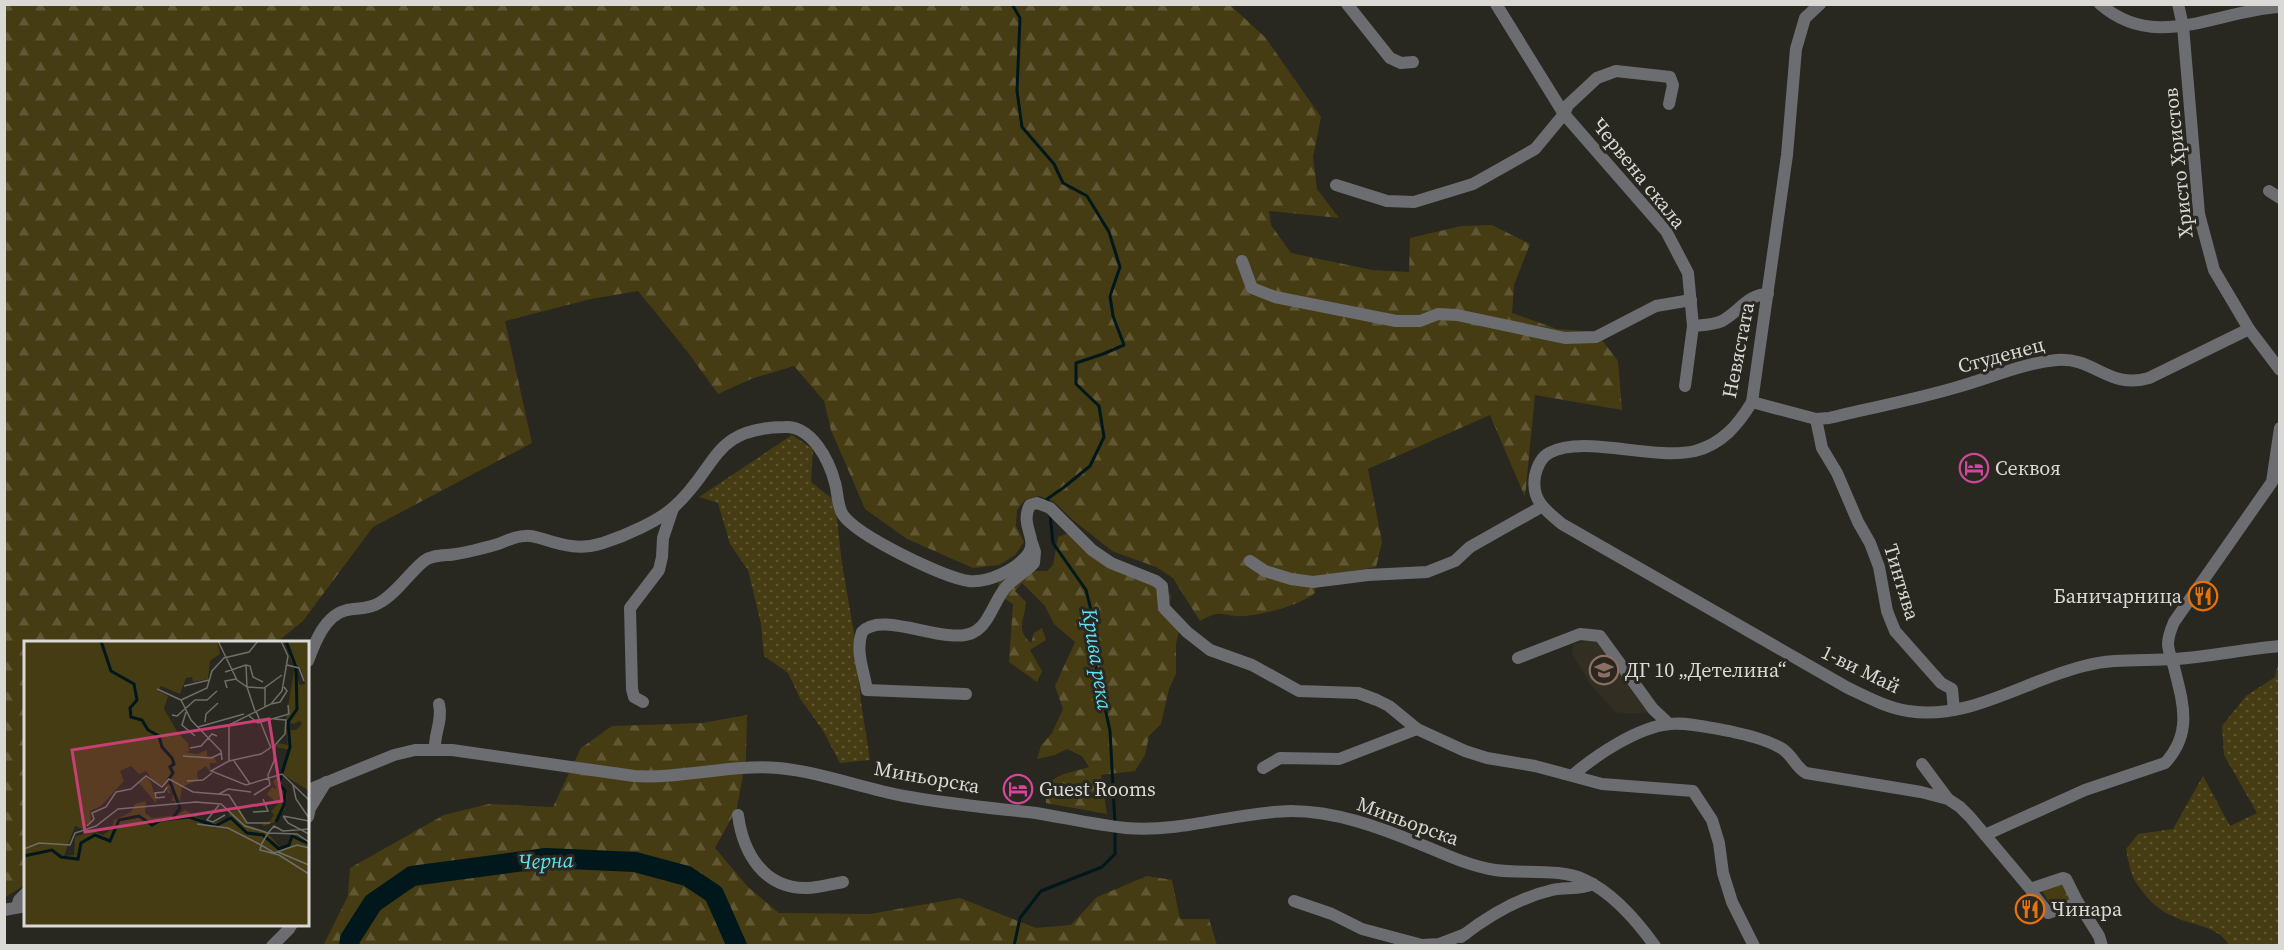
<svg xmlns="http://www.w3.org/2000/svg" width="2284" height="950" font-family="'Source Serif 4',serif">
  <defs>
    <pattern id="grass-dots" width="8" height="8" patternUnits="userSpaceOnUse" patternTransform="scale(1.5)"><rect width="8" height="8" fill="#463c13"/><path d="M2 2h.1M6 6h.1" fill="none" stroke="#605834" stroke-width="1.8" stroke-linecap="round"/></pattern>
    <pattern id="forest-firs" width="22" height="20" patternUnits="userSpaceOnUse" patternTransform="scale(1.5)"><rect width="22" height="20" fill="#463c13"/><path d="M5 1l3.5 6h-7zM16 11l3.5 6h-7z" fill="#605834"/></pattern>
  </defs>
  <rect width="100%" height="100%" fill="#282720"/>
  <polygon fill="#322e22" points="1601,638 1657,711 1632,714 1615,712 1591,685 1572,654 1573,644"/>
  <g fill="url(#grass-dots)">
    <polygon points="792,435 813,449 811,482 835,501 842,564 854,633 861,702 870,760 840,763 822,729 801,700 788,673 764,656 761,624 748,570 730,544 718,503 699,497"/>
    <path d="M 2279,659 L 2279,945 L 2229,945 C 2219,926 2190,925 2172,916 C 2157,910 2143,894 2135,881 C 2130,872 2128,859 2126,849 L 2138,834 L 2173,829 L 2203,776 L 2230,826 L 2257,813 L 2224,755 L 2222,726 L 2246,696 L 2275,677 Z"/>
  </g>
  <g fill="url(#forest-firs)">
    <path d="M 5,5 L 1230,5 L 1265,37 L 1321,117 L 1313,157 L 1317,189 L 1339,218 L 1269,211 L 1271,225 L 1291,253 L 1372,270 L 1409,272 L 1410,238 L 1461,226 L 1492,225 L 1530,244 L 1514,285 L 1512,313 L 1557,329 L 1596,332 L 1618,361 L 1622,410 L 1535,395 L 1525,497 L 1490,415 L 1368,469 L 1382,542 L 1376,567 L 1315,577 L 1315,593 C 1296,607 1268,613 1245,616 C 1223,618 1224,607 1200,621 L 1173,578 L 1156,567 L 1112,551 L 1073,520 L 1053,501 L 1039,496 L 1025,500 L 1017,510 L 1016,526 L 1024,542 L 1015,555 L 999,565 L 973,568 L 907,539 L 865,509 L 831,430 L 824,401 L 794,366 L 751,379 L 718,394 L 687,351 L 638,291 L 591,299 L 505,321 L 532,443 L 373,527 L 303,621 L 277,642 L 26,642 L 25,885 L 5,897 Z"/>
    <path d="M 1071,532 L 1088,547 L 1164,586 L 1171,596 L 1169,606 L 1179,631 L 1176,644 L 1176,674 L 1169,689 L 1161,724 L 1149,736 L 1145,755 L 1135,771 L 1101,775 L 1107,814 L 1046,803 C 1044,772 1067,775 1089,767 L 1082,756 L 1067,749 L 1055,755 L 1037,759 L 1041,746 L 1052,733 L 1063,709 L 1055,686 L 1075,642 L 1054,624 L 1045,606 L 1022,583 L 1015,591 L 1026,602 C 1025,619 1015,630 1031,643 L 1034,633 L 1042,628 L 1046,640 L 1030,650 L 1042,671 L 1037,682 L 1009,662 L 1013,604 L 997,594 L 1000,578 L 1035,571 L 1047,571 L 1053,565 L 1058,537 Z"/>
    <polygon points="747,715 746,758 737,808 715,848 749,888 779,913 870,914 960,898 1036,928 1071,925 1097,897 1147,876 1172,880 1180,919 1209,919 1217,945 323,946 348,896 350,868 444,815 489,804 553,807 581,748 612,726 702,723"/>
    <polygon points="2065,882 2073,900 2052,908 2041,889"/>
  </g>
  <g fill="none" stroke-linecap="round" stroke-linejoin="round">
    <g stroke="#00171c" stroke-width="3">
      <polyline points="1012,4 1020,18 1017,91 1022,127 1054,164 1063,183 1087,196 1109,232 1120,267 1110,296 1113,316 1124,345 1103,354 1076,363 1076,384 1099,406 1104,437 1090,466 1063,488 1047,499 1049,505"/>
      <polyline points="1050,514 1053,543 1086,590 1093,618 1096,640 1094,658 1110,731 1115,824"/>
      <polyline points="2280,742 2280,752"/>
      <polyline points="1014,946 1020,918 1041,891 1102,867 1115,854 1115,831"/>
    </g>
    <polyline stroke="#00171c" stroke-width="20" points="349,946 350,939 373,903 412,876 546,858 635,862 687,876 714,894 737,946"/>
    <g stroke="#6b6d70" stroke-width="12">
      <polyline points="1347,4 1390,58 1401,63 1413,62"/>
      <polyline points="1496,4 1564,114 1666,231 1688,273 1693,326 1685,386"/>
      <path d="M 1820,4 L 1805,18 L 1796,49 L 1787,155 L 1752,402 C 1738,425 1722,444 1695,451 C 1652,461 1584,434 1549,453 C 1540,458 1537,467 1535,476 C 1531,500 1545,510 1562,524 L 1848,688 C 1867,697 1887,708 1908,711 C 1969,721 2026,680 2084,666 C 2113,658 2145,661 2175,659 C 2210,657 2244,649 2280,646"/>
      <path d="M 2100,4 C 2156,53 2217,10 2280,7"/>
      <polyline points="2178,4 2183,26 2199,214 2214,270 2249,329 2280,370"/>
      <polyline points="1336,185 1387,201 1414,202 1473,184 1535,149 1564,114 1568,105 1597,78 1616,71 1670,77 1673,85 1669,104"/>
      <polyline points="2269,191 2280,198"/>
      <polyline points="1242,261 1252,288 1275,297 1396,321 1420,321 1438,314 1457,315 1565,338 1596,337 1656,306 1691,300"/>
      <path d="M 1693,326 C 1703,325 1713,325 1722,321 C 1739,312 1748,294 1768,294"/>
      <path d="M 1752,402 L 1816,419 L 1829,418 C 1870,408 1913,400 1954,388 C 1988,379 2022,363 2057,360 C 2095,357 2109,390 2149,378 L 2249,329"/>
      <polyline points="1816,419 1822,448 1837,473 1858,522 1870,543 1879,567 1887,611 1895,631 1941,683 1952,689 1954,710"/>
      <polyline points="1250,561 1265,571 1291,579 1313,582 1368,575 1427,572 1455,561 1470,547 1541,507"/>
      <polyline points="1518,658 1580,634 1600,636 1653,709 1669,724"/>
      <path d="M 308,661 C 315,642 325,615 347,610 C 357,608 370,609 379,603 C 396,594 409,573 424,561 C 433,554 446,556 456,554 C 470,552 484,548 498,544 C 506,541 516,536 525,536 C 531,535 538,538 543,539 C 565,546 581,550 603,543 C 625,536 659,521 675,506 C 719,466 711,428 785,427 C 812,426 829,460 835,483 C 838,493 837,506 843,515 C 858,536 942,577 969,581 C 988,583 1016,570 1028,554 C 1039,539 1019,525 1030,505 L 1037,503 L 1050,508 L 1092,550 L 1111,563 L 1156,581 L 1162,586 L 1164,608 L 1187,632 L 1210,650 L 1252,665 L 1299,691 L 1358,693 L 1377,700 L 1389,706 L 1417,729 L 1465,751 L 1487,758 L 1535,766 L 1602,784 L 1693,791 L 1712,820 L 1719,843 L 1723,873 L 1732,902 L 1754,946"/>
      <path d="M 966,694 L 867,690 C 864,671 855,651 862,632 C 882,609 948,647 974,632 C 988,625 994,603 1003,591 C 1011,579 1025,573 1034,563 L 1035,552 L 1032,543"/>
      <polyline points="643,702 634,697 632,689 630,608 659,570 662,557 663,538 673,508"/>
      <path d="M 435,749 C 434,733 443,721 439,704"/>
      <polyline points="1922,764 1948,799"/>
      <polyline points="1263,768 1280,758 1339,759 1417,729"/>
      <path d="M 1573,775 C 1596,755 1638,727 1670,724 C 1688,722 1711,728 1729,731 C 1747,735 1765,739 1781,748 C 1793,755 1795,767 1806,773 L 1921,792 L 1948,799 L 1960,807 L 1970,817 L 2032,891"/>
      <path d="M 308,790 L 394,755 L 415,750 L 452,750 L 634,776 C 683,779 731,764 778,768 C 821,772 862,788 904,796 C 947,804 992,808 1036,813 C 1066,818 1096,825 1126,828 C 1182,833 1235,812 1291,811 C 1335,811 1379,827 1420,844 C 1444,854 1469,866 1495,870 C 1522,874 1561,868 1585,880 C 1613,893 1637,921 1655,946"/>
      <path d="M 738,815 C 743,853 764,889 807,888 C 819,888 831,884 843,882"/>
      <polyline points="308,817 310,808 326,782"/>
      <path d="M 1985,835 L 2085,790 L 2165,763 C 2193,733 2183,703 2174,667 C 2172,660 2168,651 2168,644 C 2168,636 2171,629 2174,622 L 2272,482 L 2280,428"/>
      <polygon points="2063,878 2066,879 2077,901 2075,904 2048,913 2033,894 2033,888"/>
      <polyline points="1294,901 1332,914 1362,929 1422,945 1439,944 1465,934"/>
      <polyline points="2077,901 2099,936 2102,946"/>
      <polyline points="17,907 19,900 26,893"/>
      <polyline points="4,910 26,906"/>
      <path d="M 1461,937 C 1488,916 1518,898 1552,890 C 1566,887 1580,890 1593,884"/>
      <polyline points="272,946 289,929 292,924"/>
    </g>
  </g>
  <defs>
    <g id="hotel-ring" transform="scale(1.5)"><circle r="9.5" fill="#282720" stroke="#d1479c" stroke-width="1.5"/><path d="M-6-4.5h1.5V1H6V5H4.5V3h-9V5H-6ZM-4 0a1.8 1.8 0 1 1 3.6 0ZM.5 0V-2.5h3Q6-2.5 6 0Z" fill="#d1479c"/></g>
    <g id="restaurant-ring" transform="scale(1.5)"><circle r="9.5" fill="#282720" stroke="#e8710a" stroke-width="1.5"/><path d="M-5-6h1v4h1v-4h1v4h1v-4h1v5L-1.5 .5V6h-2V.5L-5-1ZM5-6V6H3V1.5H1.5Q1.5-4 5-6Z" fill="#e8710a"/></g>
    <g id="school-ring" transform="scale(1.5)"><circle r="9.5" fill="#282720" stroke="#8d6e63" stroke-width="1.5"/><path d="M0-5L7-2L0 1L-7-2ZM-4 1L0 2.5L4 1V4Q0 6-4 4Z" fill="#8d6e63"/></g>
  </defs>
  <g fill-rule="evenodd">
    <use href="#hotel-ring" x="1974" y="468"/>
    <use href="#restaurant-ring" x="2203" y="596"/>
    <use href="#school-ring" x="1604" y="670"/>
    <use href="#hotel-ring" x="1018" y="789"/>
    <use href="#restaurant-ring" x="2030" y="909"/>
  </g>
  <g text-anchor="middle" stroke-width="6" stroke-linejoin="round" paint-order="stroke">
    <g font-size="20" fill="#dad9d5" stroke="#282720">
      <text transform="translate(2178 163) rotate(-96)" y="7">Христо Христов</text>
      <text transform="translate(1639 173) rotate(51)" y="7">Червена скала</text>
      <text transform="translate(1738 350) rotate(-79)" y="7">Невястата</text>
      <text transform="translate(2001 355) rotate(-15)" y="7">Студенец</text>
      <text transform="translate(1902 582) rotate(73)" y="7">Тинтява</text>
      <text transform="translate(1861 669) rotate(26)" y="7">1-ви Май</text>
      <text transform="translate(927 777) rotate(10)" y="7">Миньорска</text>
      <text transform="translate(1408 821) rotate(20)" y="7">Миньорска</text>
    </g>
    <g font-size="20" fill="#dad9d5" stroke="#282720" text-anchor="start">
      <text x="1995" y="475">Секвоя</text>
      <text x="2182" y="603" text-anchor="end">Баничарница</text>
      <text x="1625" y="677">ДГ 10 „Детелина“</text>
      <text x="1039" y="796">Guest Rooms</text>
      <text x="2051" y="916">Чинара</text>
    </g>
    <g font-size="21" font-style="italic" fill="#5ce2f9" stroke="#282720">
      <text transform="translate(1097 659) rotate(81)" y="7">Крива река</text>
      <text transform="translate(546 861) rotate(-2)" y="7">Черна</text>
    </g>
  </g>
  <g transform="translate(24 641)">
    <rect width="285" height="285" fill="#282720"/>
    <path d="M 254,134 L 263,153 L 261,168 L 251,181 L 240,185 L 237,183 L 246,180 L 250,174 L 247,170 L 254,163 L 243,153 L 248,146 L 253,148 L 249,141 ZM 122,136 L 127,141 L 133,163 L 115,142 Z" fill="#463c13"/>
    <path d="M 0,0 L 193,0 L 196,13 L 186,20 L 184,38 L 169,41 L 168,36 L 162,37 L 156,53 L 137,45 L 134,50 L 144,55 L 140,68 L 154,92 L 163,101 L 166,110 L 161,111 L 173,113 L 183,109 L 183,115 L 190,116 L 193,122 L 186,122 L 186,131 L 182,125 L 173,131 L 174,139 L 158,146 L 155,164 L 149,164 L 152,160 L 148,160 L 149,150 L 144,146 L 147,153 L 144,152 L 142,145 L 146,143 L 146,138 L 140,145 L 129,141 L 122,130 L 115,133 L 107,125 L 96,130 L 100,140 L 77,165 L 66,170 L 67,181 L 59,188 L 51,185 L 40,215 L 50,214 L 51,196 L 69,190 L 79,194 L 88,187 L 90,179 L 107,171 L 111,163 L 122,160 L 121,172 L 128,177 L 153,174 L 161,169 L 186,183 L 206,177 L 205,171 L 216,168 L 223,184 L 242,190 L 257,207 L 263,204 L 268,192 L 285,200 L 285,285 L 0,285 ZM 285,0 L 285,150 L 257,132 L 265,109 L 252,106 L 254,102 L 264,104 L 262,89 L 272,89 L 278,83 L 276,80 L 269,83 L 262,78 L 270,30 L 276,44 L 281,43 L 277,28 L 267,20 L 262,1 Z" fill="#463c13"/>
    <path fill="none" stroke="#00171c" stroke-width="3" d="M 77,0 L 87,30 L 110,43 L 113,59 L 106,67 L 107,76 L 118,79 L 124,89 L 135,95 L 138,106 L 148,117 L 150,123 L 146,126 L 149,132 L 145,138 L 156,167 L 148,178M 252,181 L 260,164 L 261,150 L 255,142 L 266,106 L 264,81 L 273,68 L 272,26 L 262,0M 0,215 L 28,209 L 37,216 L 54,218 L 57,202 L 71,194 L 86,200 L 95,179 L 115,175 L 128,184 L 137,179 L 165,176 L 191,185 L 207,177 L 223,192 L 239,194 L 255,208 L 265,204 L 268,195 L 285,203"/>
    <path fill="none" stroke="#6f6e68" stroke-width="1.5" d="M 194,0 L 213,39 L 223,46 L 231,70M 257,0 L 264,15 L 258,50 L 247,63 L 205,84 L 205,120 L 187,130 L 222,144 L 258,133 L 285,159M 222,24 L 226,25 L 229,36 L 239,41M 222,24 L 223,46M 263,24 L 275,27 L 280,40M 201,31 L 222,24M 160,45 L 185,39M 223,46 L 240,47 L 258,34M 203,47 L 201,40 L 212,38M 241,47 L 241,66M 133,48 L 157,59M 157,59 L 183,47 L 188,30 L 200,17 L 225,11 L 234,0M 157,59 L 167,79 L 197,110 L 198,119M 247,63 L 256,61 L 263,50 L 260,46M 232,70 L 247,107M 162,71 L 158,84 L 171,95M 148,74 L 153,75 L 171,59 L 183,59 L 193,50M 224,74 L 234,82 L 265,73 L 264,64M 181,81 L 182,73 L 194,62M 174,86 L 220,73M 166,107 L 177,105 L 188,93 L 193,95M 159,115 L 187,117 L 198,112M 205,120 L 237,113 L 246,107M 210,120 L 226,143M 163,140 L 179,139 L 188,132M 269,144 L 272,158 L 285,177M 195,153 L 204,148 L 227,151M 230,154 L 246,144 L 244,134 L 250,120 L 251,104 L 261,93 L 262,79 L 250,78M 141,156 L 132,157 L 131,152 L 140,151 L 143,146M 195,164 L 183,179 L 189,181 L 201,174M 229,171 L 244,170 L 239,158M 259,175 L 264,182 L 285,193M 259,175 L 285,180M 173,183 L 204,187 L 237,204M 63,185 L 70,178 L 68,172 L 82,166 L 92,151 L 107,148 L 122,135 L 138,146 L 145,138 L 169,151 L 205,154 L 223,182 L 246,182M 285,201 L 273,193 L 244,192 L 237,204 L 250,212 L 273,204 L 285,207M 237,205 L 236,209 L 255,214 L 285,233M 0,208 L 15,202 L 46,204 L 51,192 L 72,185 L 94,168 L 172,161 L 197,163 L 221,185 L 244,192 L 250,185 L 259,190 L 285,188M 254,211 L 285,224"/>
    <path fill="#c73f73" fill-opacity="0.15" stroke="#c73f73" stroke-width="3" d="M 245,78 L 258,160 L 61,191 L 48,109 Z"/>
    <rect width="285" height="285" fill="none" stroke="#dad9d5" stroke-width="3"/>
  </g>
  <rect width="2284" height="950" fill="none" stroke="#dad9d5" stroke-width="12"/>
</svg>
